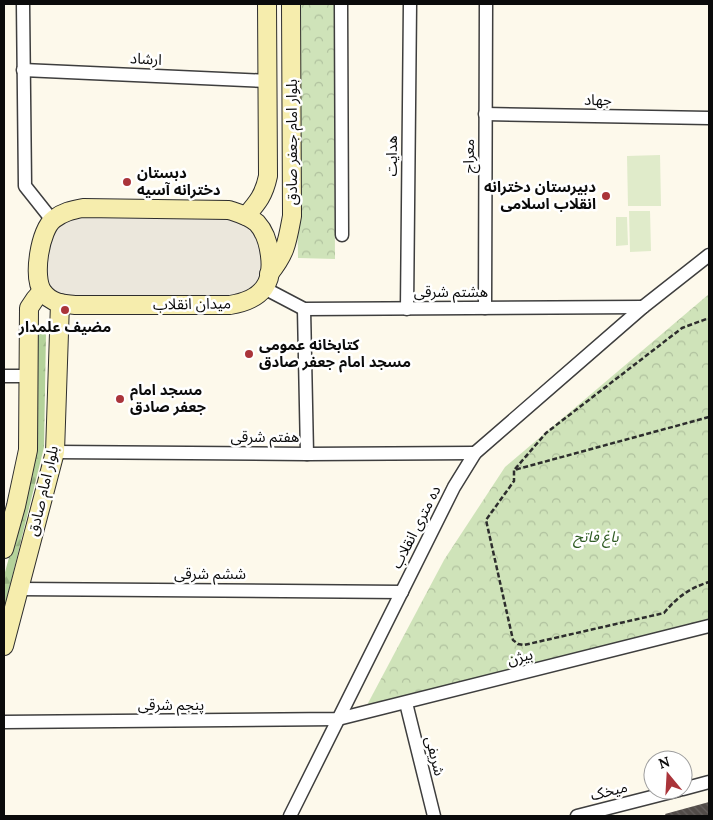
<svg xmlns="http://www.w3.org/2000/svg" width="713" height="820" font-family="Lora,'Noto Sans Arabic',serif">
  <defs>
    <pattern id="forest-firs" width="22" height="20" patternUnits="userSpaceOnUse" patternTransform="scale(1.25)"><rect width="22" height="20" fill="#b4d29a"/><path d="M5 1l3.5 6h-7zM16 11l3.5 6h-7z" fill="#99b383"/></pattern>
    <pattern id="park-crowns" width="20" height="18" patternUnits="userSpaceOnUse" patternTransform="scale(1.25)"><rect width="20" height="18" fill="#cfe3b9"/><path d="M2 6a3 3 0 1 1 6 0M12 15a3 3 0 1 1 6 0" fill="none" stroke="#b0c19e"/></pattern>
    <pattern id="building-back-hatch" width="6" height="6" patternUnits="userSpaceOnUse" patternTransform="scale(1.25)"><rect width="6" height="6" fill="#524c49"/><path d="M-1 5l2 2M0 0l6 6M5-1l2 2" fill="none" stroke="#66615f"/></pattern>
  </defs>
  <rect width="100%" height="100%" fill="#fdf9eb"/>
  <polygon fill="url(#forest-firs)" points="43,330 46,333 44,447 4,610 4,576 36,457 38,431 37,337 38,332"/>
  <g fill="url(#park-crowns)">
    <polygon points="295,4 334,4 335,259 298,258"/>
    <polygon points="709,294 709,627 366,707 444,560 505,467"/>
  </g>
  <g fill="#e0ebca">
    <polygon points="660,155 661,206 628,206 627,156"/>
    <polygon points="629,211 650,211 651,251 630,252"/>
    <polygon points="616,217 627,217 628,245 616,246"/>
  </g>
  <polygon fill="#ebe7dc" points="229,210 257,223 269,274 252,298 63,304 39,277 39,254 67,211"/>
  <polygon fill="url(#building-back-hatch)" points="709,802 709,816 666,816 665,814"/>
  <g fill="none" stroke-linecap="round" stroke-linejoin="round">
    <g stroke="#3e3e3e" stroke-width="15">
      <g id="street">
        <polyline points="23,4 25,186 52,220"/>
        <polyline points="341,4 342,235"/>
        <polyline points="23,70 268,81"/>
        <polyline points="485,114 709,118"/>
        <polyline points="264,288 304,309 643,307"/>
        <polyline points="485,308 486,4"/>
        <polyline points="304,309 307,454"/>
        <polyline points="407,309 410,4"/>
        <polyline points="4,376 28,376"/>
        <polyline points="55,452 307,454 475,453"/>
        <polyline points="18,589 402,592"/>
        <polyline points="406,703 434,816"/>
        <polyline points="4,722 338,719 709,626"/>
        <polyline points="683,789 709,782"/>
        <polyline points="290,816 454,487 475,453 643,307 709,255"/>
        <polyline points="577,816 679,790"/>
      </g>
    </g>
    <g stroke="#2d2d2d" stroke-width="20">
      <g id="secondary">
        <path d="M 83,208 L 229,210 C 238,213 249,216 257,223 C 270,237 276,272 264,288 C 256,299 242,303 230,305 L 75,305 C 63,304 51,303 43,292 C 32,278 40,229 54,219 C 63,212 72,210 83,208 Z"/>
        <path d="M 246,216 C 258,202 264,195 268,176 L 267,4"/>
        <path d="M 269,274 C 286,253 287,243 292,216 L 291,4"/>
        <polyline points="4,549 16,506 28,450 29,308 35,299 42,291"/>
        <polyline points="4,646 55,452 60,303"/>
      </g>
    </g>
    <g stroke="#2d2d2d" stroke-width="2.5" stroke-dasharray="5 2.5" stroke-linecap="butt">
      <path d="M 709,417 L 514,470 L 514,481 L 486,520 L 513,640 L 518,644 L 524,645 L 664,613 C 677,597 690,588 709,582"/>
      <polyline points="515,469 546,433 682,328 709,318"/>
    </g>
    <use href="#street" stroke="#fff" stroke-width="12"/>
    <use href="#secondary" stroke="#f6edad" stroke-width="18"/>
  </g>
  <g fill="#aa343a" stroke="#fff" stroke-width="2">
    <circle cx="127" cy="182" r="5"/>
    <circle cx="606" cy="196" r="5"/>
    <circle cx="65" cy="310" r="5"/>
    <circle cx="249" cy="354" r="5"/>
    <circle cx="120" cy="399" r="5"/>
  </g>
  <g text-anchor="middle" stroke-width="5" stroke-linejoin="round" paint-order="stroke">
    <g font-size="15" fill="#0b0b0b" stroke="#fff">
      <text transform="translate(146 59) rotate(3)" y="5">ارشاد</text>
      <text transform="translate(598 100) rotate(1)" y="5">جهاد</text>
      <text transform="translate(292 142) rotate(-90)" y="5">بلوار امام جعفر صادق</text>
      <text transform="translate(392 156) rotate(-90)" y="5">هدایت</text>
      <text transform="translate(469 156) rotate(-90)" y="5">معراج</text>
      <text x="451" y="297">هشتم شرقی</text>
      <text transform="translate(192 304) rotate(-1)" y="5">میدان انقلاب</text>
      <text x="265" y="442">هفتم شرقی</text>
      <text transform="translate(43 491) rotate(-77)" y="5">بلوار امام صادق</text>
      <text transform="translate(416 527) rotate(-63)" y="5">ده متری انقلاب</text>
      <text x="210" y="579">ششم شرقی</text>
      <text transform="translate(520 657) rotate(-14)" y="5">بیژن</text>
      <text x="171" y="710">پنجم شرقی</text>
      <text transform="translate(435 756) rotate(76)" y="5">شریفی</text>
      <text transform="translate(609 791) rotate(-14)" y="5">میخک</text>
    </g>
    <g font-size="15" font-weight="bold" fill="#0b0b0b" stroke="#fff" text-anchor="start">
      <text x="137" y="178">دبستان<tspan x="137" dy="17">دخترانه آسیه</tspan></text>
      <text x="596" y="192" text-anchor="end">دبیرستان دخترانه<tspan x="596" dy="17">انقلاب اسلامی</tspan></text>
      <text x="65" y="332" text-anchor="middle">مضیف علمدار</text>
      <text x="259" y="350">کتابخانه عمومی<tspan x="259" dy="17">مسجد امام جعفر صادق</tspan></text>
      <text x="130" y="395">مسجد امام<tspan x="130" dy="17">جعفر صادق</tspan></text>
    </g>
    <g font-size="15" font-style="italic" fill="#2f5b23" stroke="#fff">
      <text x="596" y="542">باغ فاتح</text>
    </g>
  </g>
  <rect width="713" height="820" fill="none" stroke="#0b0b0b" stroke-width="10"/>
  <g transform="translate(668 775) rotate(342)"><circle r="24" fill="#ffffff" stroke="#9d9d9d"/>
  <path d="M0-4L9 19L0 12L-9 19Z" fill="#aa343a"/>
  <text y="-8" font-size="14" font-weight="bold" text-anchor="middle" fill="#0b0b0b">N</text>
  </g>
</svg>
